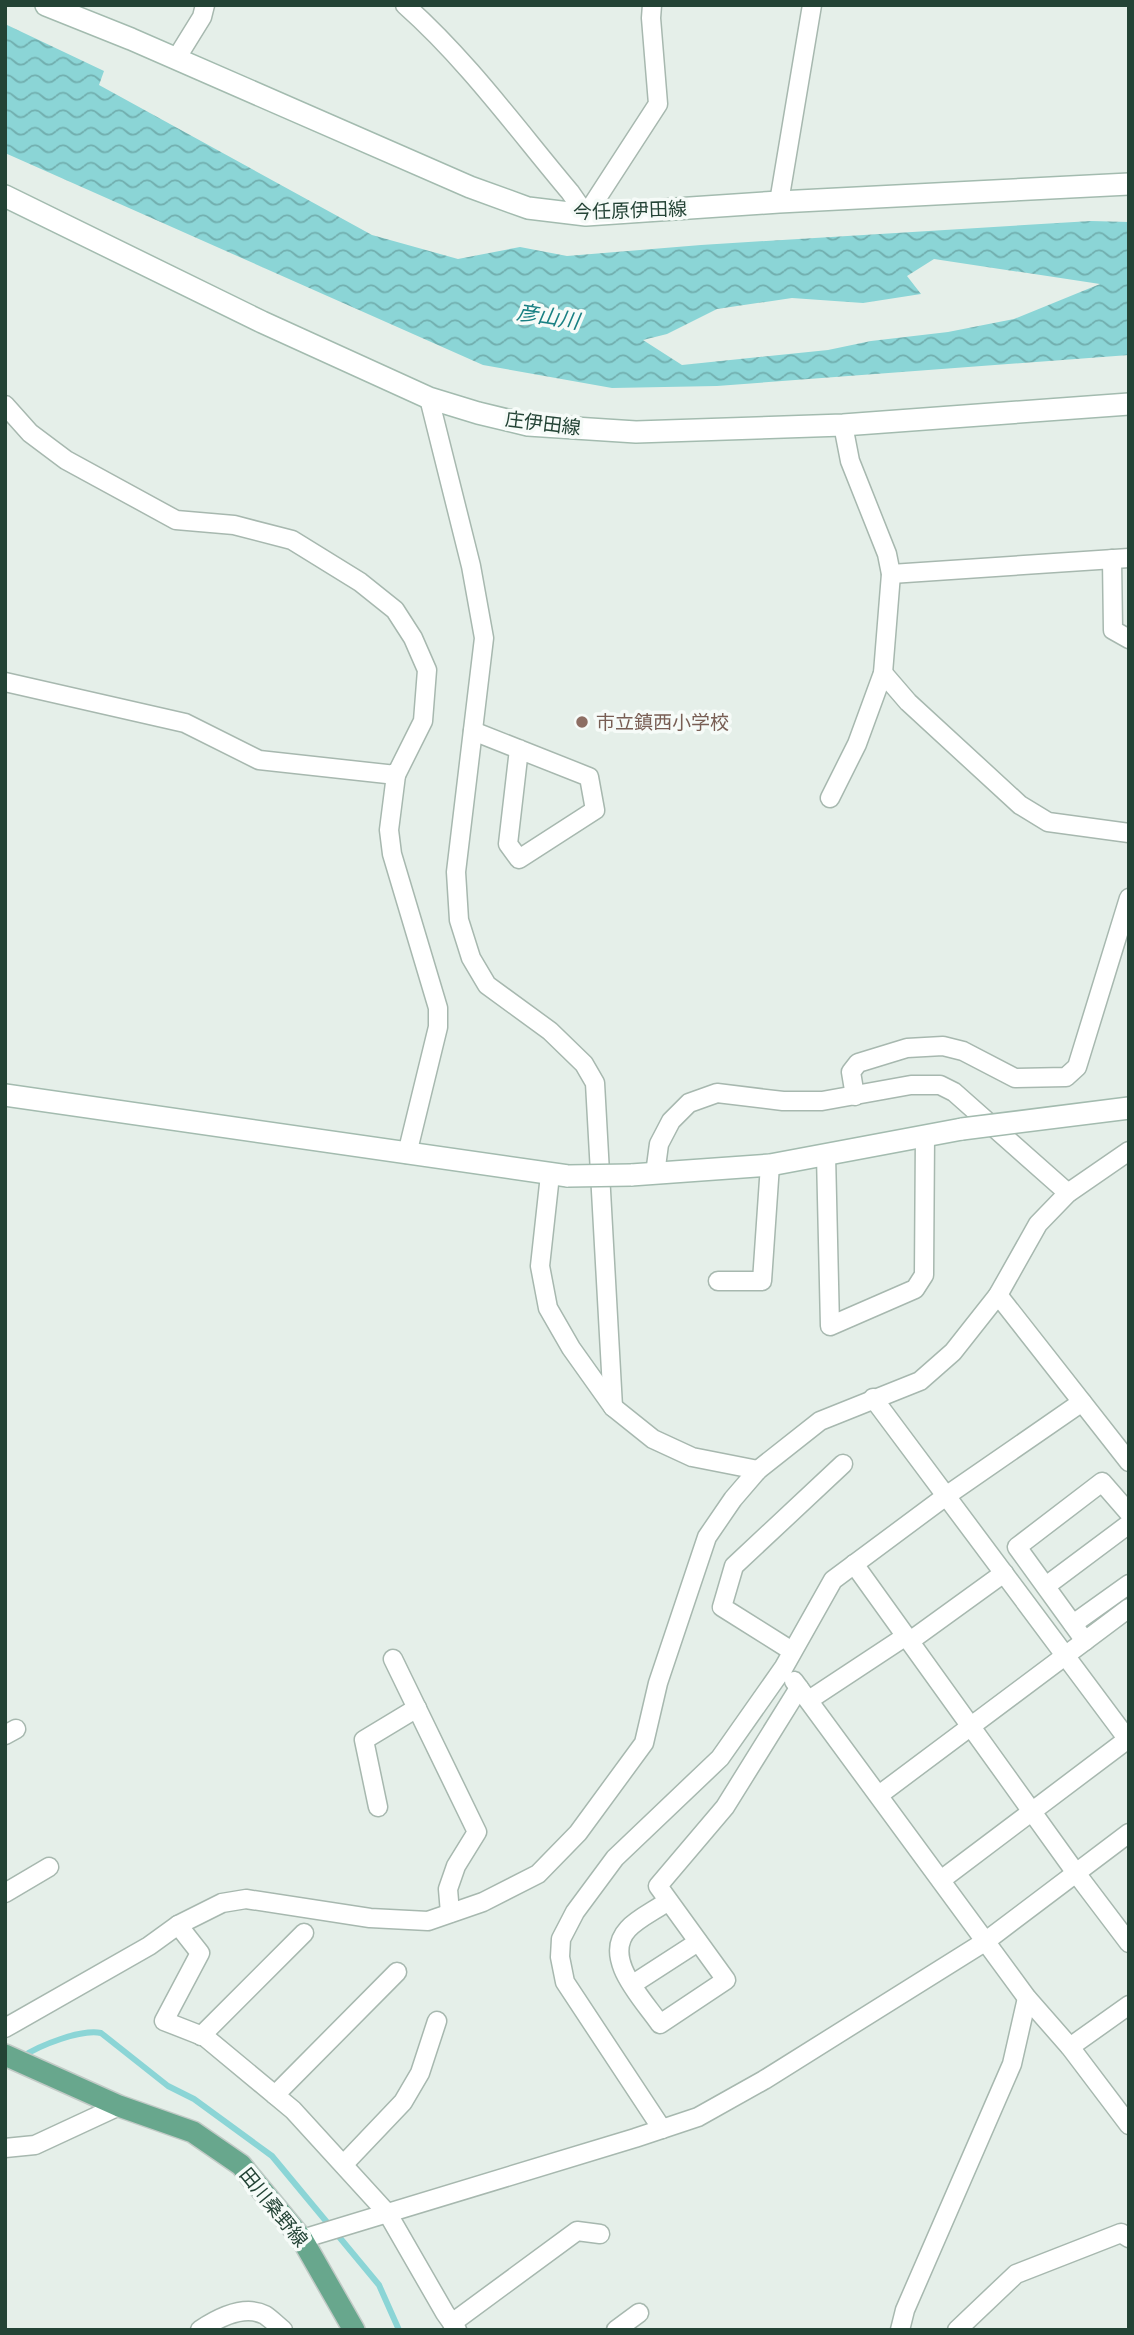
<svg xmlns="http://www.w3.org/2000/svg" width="1134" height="2335" font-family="Commissioner,'Noto Sans JP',sans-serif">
  <defs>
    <pattern id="water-waves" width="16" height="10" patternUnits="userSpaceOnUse" patternTransform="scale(1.75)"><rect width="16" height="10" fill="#8bd5d6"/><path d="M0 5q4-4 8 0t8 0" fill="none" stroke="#71aeae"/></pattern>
  </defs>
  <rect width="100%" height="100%" fill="#e5efe9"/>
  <path fill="url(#water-waves)" fill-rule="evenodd" d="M 5,24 L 104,71 L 99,85 L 372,235 L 458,259 L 520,247 L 567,256 L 701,245 L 1091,221 L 1129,222 L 1129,355 L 717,386 L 612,388 L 483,365 L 5,153 ZM 934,259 L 1100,284 L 1014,319 L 948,332 L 871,341 L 828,350 L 682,365 L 643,340 L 667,334 L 717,309 L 792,298 L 863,303 L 921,294 L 907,276 Z"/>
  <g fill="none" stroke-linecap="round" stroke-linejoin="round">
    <path stroke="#8bd5d6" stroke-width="6" d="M 22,2057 C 40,2045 81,2029 101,2033 L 168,2086 L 194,2099 L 272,2156 L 379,2285 L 399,2330"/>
    <g stroke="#a7b8af" stroke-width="21">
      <g id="street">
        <path d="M 405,5 C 467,60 517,129 570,192 L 586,215 L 658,104 L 651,18 L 652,5"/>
        <polyline points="176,59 202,17 205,5"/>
        <polyline points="779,202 812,5"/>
        <polyline points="429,398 471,566 484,638 456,872 459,920 471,958 487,985 550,1031 584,1064 595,1083 613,1407"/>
        <polyline points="5,405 30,433 66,460 176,520 234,525 292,540 360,582 395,610 413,638 427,670 423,721 396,775 259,760 185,723 5,682"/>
        <polyline points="1112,559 1113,630 1129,639"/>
        <polyline points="891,574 1129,558"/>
        <polyline points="883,673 908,702 1020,805 1048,822 1129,833"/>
        <polyline points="473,731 589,777 595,810 519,859 508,844 519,749"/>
        <polyline points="396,775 389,830 392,854 438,1008 438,1027 407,1154"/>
        <polyline points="830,798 857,744 883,673 891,574 887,554 850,461 843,425"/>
        <polyline points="855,1096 851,1072 858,1063 907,1048 943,1046 963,1051 1015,1078 1066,1077 1077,1067 1129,898"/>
        <polyline points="826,1155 830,1326 915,1289 924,1275 925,1135"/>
        <polyline points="655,1174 659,1144 671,1121 689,1103 717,1093 783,1101 822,1101 911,1085 940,1085 954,1092 1068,1193"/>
        <polyline points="550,1175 540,1266 548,1308 571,1348 613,1407 653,1439 692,1457 758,1470"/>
        <polyline points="718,1281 762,1281 770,1165"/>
        <polyline points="998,1295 1129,1462"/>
        <polyline points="873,1398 1129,1741"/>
        <polyline points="854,1564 1076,1873 1129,1943"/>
        <polyline points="1046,1586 1129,1524"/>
        <polyline points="1073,1624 1129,1584"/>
        <polyline points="910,1641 1004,1573"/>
        <polyline points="1085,1641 1017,1547 1102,1482 1129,1513"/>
        <polyline points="792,1651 722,1607 734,1566 843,1464"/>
        <polyline points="393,1659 477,1832 456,1866 448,1889 450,1913"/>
        <polyline points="794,1681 1027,1998 1070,2047 1129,2125"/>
        <polyline points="809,1700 906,1636"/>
        <polyline points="5,1735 16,1729"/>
        <polyline points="879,1795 1129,1608"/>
        <polyline points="378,1807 364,1740 417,1708"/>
        <polyline points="941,1880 1128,1739"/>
        <polyline points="5,1893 49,1867"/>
        <path d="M 668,1901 C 656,1910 638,1918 628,1929 C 601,1958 643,1999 660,2024 L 726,1980 L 658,1886 L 725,1807 L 799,1688"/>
        <polyline points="178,1925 200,1953 164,2021 205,2037 293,2110 388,2214 445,2313 457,2330"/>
        <polyline points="633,1984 698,1942"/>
        <polyline points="5,2028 149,1946 178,1925 222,1903 246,1899 370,1918 428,1921 483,1902 538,1874 578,1833 644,1743 658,1683 707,1537 733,1499 758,1470 820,1421 920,1381 953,1352 998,1295 1038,1224 1068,1193 1129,1151"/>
        <polyline points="201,2036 304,1933"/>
        <polyline points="1070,2047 1129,2005"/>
        <polyline points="275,2095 397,1972"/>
        <polyline points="662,2129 565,1982 560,1957 561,1939 575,1912 615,1858 720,1758 784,1667 833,1580 946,1496 1082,1402"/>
        <polyline points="5,2148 35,2145 119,2106"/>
        <polyline points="344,2164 403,2102 420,2073 437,2021"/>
        <polyline points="302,2239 635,2138 698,2117 764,2080 986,1941 1129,1833"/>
        <polyline points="452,2323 577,2231 600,2234"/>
        <path d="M 200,2330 C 218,2318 244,2304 265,2315 C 271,2319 277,2325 283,2330"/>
        <polyline points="616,2330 639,2313"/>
        <polyline points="900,2330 905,2310 1012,2064 1027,1998"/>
        <polyline points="957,2330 1016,2274 1121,2233 1129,2238"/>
      </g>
    </g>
    <g stroke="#a3bbaf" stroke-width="24">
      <g id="secondary">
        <polyline points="46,5 131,39 470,187 528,208 586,215 779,202 1129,184"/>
        <polyline points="5,196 262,322 429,398 478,413 528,425 636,432 843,425 1129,404"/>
        <polyline points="5,1095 568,1176"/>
        <polyline points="631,1175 770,1165 962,1129"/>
      </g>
    </g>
    <g stroke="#c1cac6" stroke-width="24">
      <polyline id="primary" points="5,2055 119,2106 193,2132 241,2165 302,2239 354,2330"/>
    </g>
    <use href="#street" stroke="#fff" stroke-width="18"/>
    <use href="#secondary" stroke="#fff" stroke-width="21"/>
    <use href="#primary" stroke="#68a78d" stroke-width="21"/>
    <g stroke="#a3bbaf" stroke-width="24" stroke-linecap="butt">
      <g id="secondary-bridge">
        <polyline points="962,1129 1129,1108"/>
        <polyline points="568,1176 631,1175"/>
      </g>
    </g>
    <use href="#secondary-bridge" stroke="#fff" stroke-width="21"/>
  </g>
  <circle fill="#8d6e63" stroke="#f6fbf8" stroke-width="2.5" cx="582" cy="722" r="7"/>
  <g text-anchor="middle" stroke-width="7" stroke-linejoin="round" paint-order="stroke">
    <g font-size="19" fill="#234335" stroke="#f6fbf8">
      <text transform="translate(630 210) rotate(-2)" y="7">今任原伊田線</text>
      <text transform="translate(543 423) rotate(7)" y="7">庄伊田線</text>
      <text transform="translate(274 2207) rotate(51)" y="7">田川桑野線</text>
    </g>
    <g font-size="19" fill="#785e54" stroke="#f6fbf8" text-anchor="start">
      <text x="596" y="729">市立鎮西小学校</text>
    </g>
    <g font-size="21" font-style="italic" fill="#198083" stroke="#f6fbf8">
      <text transform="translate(548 317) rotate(9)" y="7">彦山川</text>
    </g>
  </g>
  <rect width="1134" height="2335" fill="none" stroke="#234335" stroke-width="14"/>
</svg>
